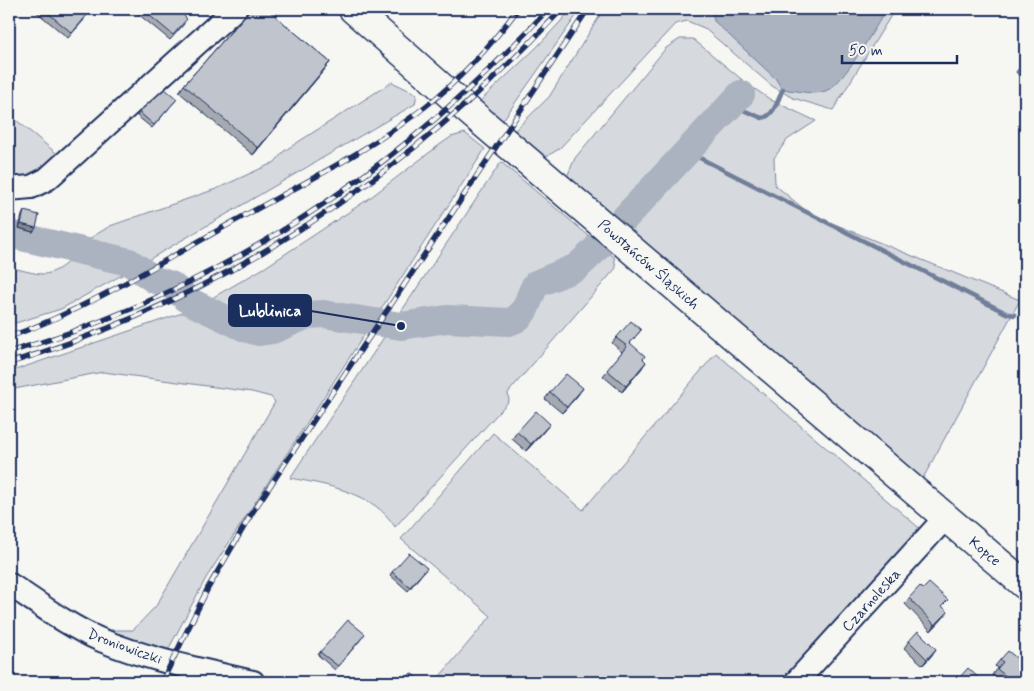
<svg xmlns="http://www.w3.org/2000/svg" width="1034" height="691" font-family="Mynerve,sans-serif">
  <rect width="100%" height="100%" fill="#f6f6f2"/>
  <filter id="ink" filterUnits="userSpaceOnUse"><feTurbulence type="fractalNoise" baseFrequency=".02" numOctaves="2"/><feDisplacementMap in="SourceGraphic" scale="10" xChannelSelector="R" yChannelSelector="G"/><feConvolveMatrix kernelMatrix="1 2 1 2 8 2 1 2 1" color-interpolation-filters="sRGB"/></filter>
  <g filter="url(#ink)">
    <g fill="#d6d9dd" stroke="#78849e">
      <polygon points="572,9 581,9 501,123 478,103 537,47"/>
      <polygon points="604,9 895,9 833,110 793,98 772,86 704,28 687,21 675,24 559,149 542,159 512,133 549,97"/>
      <polygon points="680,39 693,39 746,83 771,100 816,121 787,140 774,158 775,185 810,214 1020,300 922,480 566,179 575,158 666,48"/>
      <path d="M 392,82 L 417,94 L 415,104 L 131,270 L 61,309 L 9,325 L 9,267 C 19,269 33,274 44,274 C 58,273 75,258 79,245 L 110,226 L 216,189 L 275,162 L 284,151 Z"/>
      <path d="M 9,114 L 61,157 C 45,170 29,177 9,179 Z"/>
      <polygon points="465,133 485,149 206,578 167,652 101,630 133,630 156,606 275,402 271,397 252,392 103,372 9,390 9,372 191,310 264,268 367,200 438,146 451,137"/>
      <path d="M 501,162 L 614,257 L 616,268 L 512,388 L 508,393 L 509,401 L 395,527 C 374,492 327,485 290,478 Z"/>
      <polygon points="716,353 925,533 784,682 435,682 491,616 401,539 493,433 583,510"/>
    </g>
    <path fill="#abb2c0" stroke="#717e99" d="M 712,9 L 887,9 C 873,30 850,73 831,88 C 821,95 808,93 797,91 C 786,90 781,90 776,79 L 714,21 Z"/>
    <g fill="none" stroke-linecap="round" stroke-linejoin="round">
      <g stroke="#717e99" stroke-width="4.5">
        <path d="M 731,105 L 762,118 C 774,117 778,99 783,89"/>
        <polyline points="688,152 1008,314 1015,315"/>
      </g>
      <path stroke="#abb2c0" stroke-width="28" d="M 9,234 L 129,262 L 155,280 L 171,285 L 191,302 L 245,328 L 259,332 L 273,330 L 308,315 L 323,314 L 401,326 L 447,319 L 509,322 C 528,317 527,298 536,284 L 577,267 L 593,252 L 741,94"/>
      <g stroke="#1b2f5e" stroke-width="26">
        <g id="minor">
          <polyline points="9,189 31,187 47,179 235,9"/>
          <path d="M 9,584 C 38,603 68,626 101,640 C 149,660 202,670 253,682"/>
          <polyline points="796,682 946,517"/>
        </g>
      </g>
      <g stroke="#1b2f5e" stroke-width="31">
        <polyline id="major" points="353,9 456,100 1025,585"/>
      </g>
      <use href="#minor" stroke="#f6f6f2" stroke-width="22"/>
      <use href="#major" stroke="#f6f6f2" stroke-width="28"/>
      <g stroke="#1b2f5e" stroke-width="5.5">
        <g id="rail">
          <path d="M 9,337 C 82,311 150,269 217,231 C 291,189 371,152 436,98 C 467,72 494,41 518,9"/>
          <path d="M 9,352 C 216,293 404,168 548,9"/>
          <path d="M 9,363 C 223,299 411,173 562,9"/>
          <polyline points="162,682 208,588 252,513 588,9"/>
        </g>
      </g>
      <use href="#rail" stroke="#f6f6f2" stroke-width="4" stroke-dasharray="11" stroke-linecap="butt"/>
    </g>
    <g fill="#a5a9b0" stroke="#1b2f5e">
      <polygon points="33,9 81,9 84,20 68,38"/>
      <polygon points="132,9 188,9 183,15 184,24 170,40"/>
      <polygon points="250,9 267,9 330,62 325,69 253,155 179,92 184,85 247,13"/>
      <polygon points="1025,61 1025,82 1016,72 1021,66"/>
      <polygon points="177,99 152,128 137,116 139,112"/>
      <polygon points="24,211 33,232 19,228 22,215"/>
      <polygon points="641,330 630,343 643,360 642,368 622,392 603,376 622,352 612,343 616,338"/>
      <polygon points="550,392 578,395 562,413 545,399"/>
      <polygon points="545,430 526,451 512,439 517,432"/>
      <polygon points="427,568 408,591 390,575 392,572"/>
      <polygon points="909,598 943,607 943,618 931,631 905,604"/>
      <polygon points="362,638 335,670 318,655 320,652"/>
      <polygon points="909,641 932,655 923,665 904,648"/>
      <polygon points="1000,660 1025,667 1013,682 1001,682 992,675 997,668 995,666"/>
      <polygon points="960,677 982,682 960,682 958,680"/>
    </g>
    <g fill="#868990" stroke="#1b2f5e">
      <polygon points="330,62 325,69 253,155 258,148"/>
      <polygon points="21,224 36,228 33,232 19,228"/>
      <polygon points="646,362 642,368 622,392 626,386"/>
      <polygon points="583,388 578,395 562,413 567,407"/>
      <polygon points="550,424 545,430 526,451 531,444"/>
      <polygon points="948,612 943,618 931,631 935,625"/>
      <polygon points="936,649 932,655 923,665 927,659"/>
    </g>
    <g fill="#c0c4cd" stroke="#1b2f5e">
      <polygon points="43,9 81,9 88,14 72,33"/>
      <polygon points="142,9 187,9 182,14 187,19 173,35"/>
      <polygon points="251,9 267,9 330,62 258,148 184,85"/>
      <polygon points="1025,61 1025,70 1021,66"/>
      <polygon points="165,89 177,99 154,125 139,112"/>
      <polygon points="24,211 39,215 36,228 21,224"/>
      <polygon points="631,321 641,330 630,343 645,356 643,359 646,362 626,386 607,370 627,346 616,338"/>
      <polygon points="566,374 583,388 567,407 550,392"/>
      <polygon points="536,411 550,424 531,444 517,432"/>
      <polygon points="409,553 427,568 410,587 392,572"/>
      <polygon points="929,583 948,600 942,606 948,612 935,625 909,598 920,586 923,589"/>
      <polygon points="348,620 365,634 338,666 320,652"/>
      <polygon points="918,631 936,649 927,659 909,641"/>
      <polygon points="1008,651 1025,665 1025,667 1013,682 997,669 1003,662 1000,660"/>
      <polygon points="968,668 982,681 981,682 966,682 960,677"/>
      <polygon points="411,673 422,682 403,682"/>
    </g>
  </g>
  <g text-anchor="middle" stroke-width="4" stroke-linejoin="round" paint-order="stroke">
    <g font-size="15" fill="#1b2f5e" stroke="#f6f6f2">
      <text transform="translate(649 264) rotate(41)" y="5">Powstańców Śląskich</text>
      <text transform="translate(985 551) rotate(40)" y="5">Kopce</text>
      <text transform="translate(871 600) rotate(-48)" y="5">Czarnoleska</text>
      <text transform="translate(125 646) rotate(20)" y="5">Droniowiczki</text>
    </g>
  </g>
  <path fill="none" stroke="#1b2f5e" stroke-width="2" d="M401 326L311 311"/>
  <circle fill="#1b2f5e" stroke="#f6f6f2" stroke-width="2" cx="401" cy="326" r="5"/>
  <rect fill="#1b2f5e" stroke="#1b2f5e" stroke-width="2" x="229" y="295" width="82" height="31" rx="5"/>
  <g font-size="16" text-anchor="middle" font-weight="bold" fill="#fff">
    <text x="270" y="316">Lublinica</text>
  </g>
  <rect width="1034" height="691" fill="none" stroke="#f6f6f2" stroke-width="30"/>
  <rect x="15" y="15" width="1004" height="661" fill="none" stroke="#1b2f5e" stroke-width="2" filter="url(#ink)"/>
  <path d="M842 55v8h115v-8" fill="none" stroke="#1b2f5e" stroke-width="2.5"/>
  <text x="849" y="55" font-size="15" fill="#1b2f5e" stroke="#f6f6f2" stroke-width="4" paint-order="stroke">50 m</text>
</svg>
